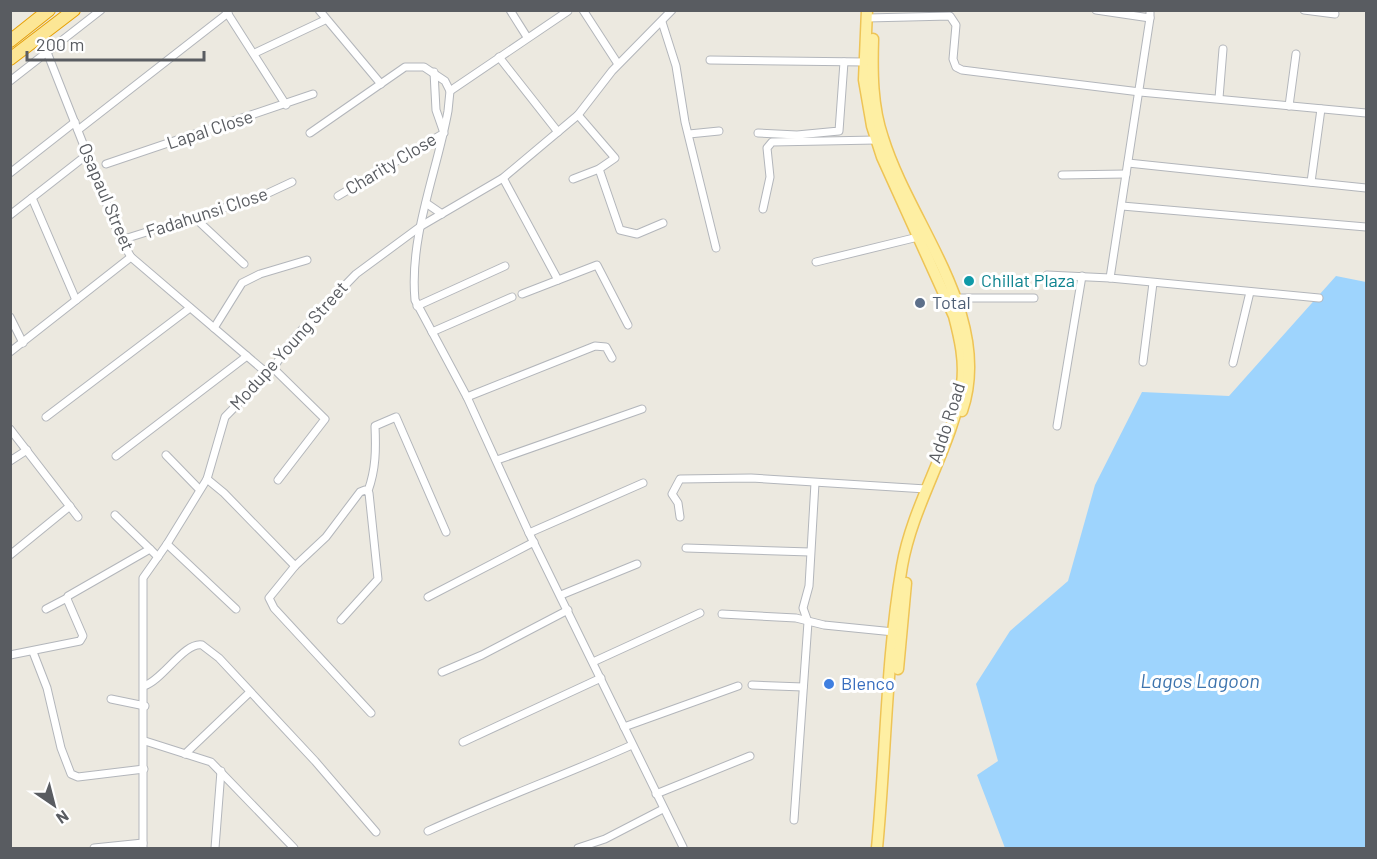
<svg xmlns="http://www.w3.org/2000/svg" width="1377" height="859" font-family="Barlow,sans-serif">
  <rect width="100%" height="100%" fill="#ece9e0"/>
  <polygon fill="#9ed4fd" points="1336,276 1366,282 1366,848 1005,848 977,775 998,761 976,684 1010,631 1068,581 1095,485 1142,392 1229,396"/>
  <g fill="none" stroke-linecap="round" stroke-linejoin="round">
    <g stroke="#b3b6bb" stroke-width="9">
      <g id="minor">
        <polyline points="319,10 381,84"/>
        <polyline points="510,10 527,37"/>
        <polyline points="583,10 618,64"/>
        <polyline points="1096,10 1150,18 1150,10"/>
        <polyline points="1304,10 1335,14"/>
        <polyline points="226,11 286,105"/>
        <polyline points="867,18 950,16 956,25 953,59 956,67 962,70 1140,92 1366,113"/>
        <polyline points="1150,18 1110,278 1319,298"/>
        <polyline points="662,22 676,66 685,122 716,248"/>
        <polyline points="41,37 121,240 131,257 268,374"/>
        <polyline points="255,53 325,20"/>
        <polyline points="499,57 558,132"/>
        <polyline points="710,60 865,62"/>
        <polyline points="10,81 101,10"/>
        <polyline points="450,91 568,11"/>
        <polyline points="1219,98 1223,49"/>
        <polyline points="1289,106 1296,54"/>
        <polyline points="78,130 228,13"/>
        <path d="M 310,133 L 405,67 L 424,67 L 445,81 L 450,91 L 448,111 C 437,172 409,236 415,300 L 467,397 L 529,533 L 683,847"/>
        <polyline points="758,133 797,135 839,131 844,62"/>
        <polyline points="689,134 719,131"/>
        <polyline points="1128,163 1366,188"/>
        <polyline points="106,164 313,94"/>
        <polyline points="599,169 620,230 637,234 663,223"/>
        <polyline points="10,173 75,122"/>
        <polyline points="1062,175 1126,174"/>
        <polyline points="503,178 558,280"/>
        <polyline points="573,179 599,169 615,158 578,115"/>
        <polyline points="1311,182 1321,109"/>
        <polyline points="338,196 444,133 436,110 434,72"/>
        <polyline points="32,198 76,300"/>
        <polyline points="426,203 442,214"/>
        <polyline points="1122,206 1366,227"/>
        <polyline points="763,209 770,177 767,148 772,142 876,140"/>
        <polyline points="10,215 88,154"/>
        <polyline points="194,217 244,264"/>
        <polyline points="121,240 262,196 292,182"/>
        <polyline points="816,262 918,237"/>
        <polyline points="1047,275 1110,278"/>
        <polyline points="522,294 597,265 628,325"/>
        <polyline points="954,298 1034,298"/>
        <polyline points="417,306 505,266"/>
        <polyline points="10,317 23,343"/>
        <polyline points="214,328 242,283 260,274 307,260"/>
        <polyline points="432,332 512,297"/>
        <polyline points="10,352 131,257"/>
        <polyline points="1143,362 1153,283"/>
        <polyline points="1233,363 1250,292"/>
        <polyline points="273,368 325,419 278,480"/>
        <polyline points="467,397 595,346 606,347 612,358"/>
        <polyline points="46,417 190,308"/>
        <polyline points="1057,426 1082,276"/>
        <polyline points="10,429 78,517"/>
        <polyline points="166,455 199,489"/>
        <polyline points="116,456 247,356"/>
        <polyline points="497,460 642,409"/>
        <polyline points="10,461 27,450"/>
        <polyline points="207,479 224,493 295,566"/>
        <path d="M 368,491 C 376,469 376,449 375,426 L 396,417 L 446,532"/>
        <polyline points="115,515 150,549"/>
        <polyline points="680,517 678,503 672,494 680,479 751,478 926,489"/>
        <polyline points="529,533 643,483"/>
        <polyline points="167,544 236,609"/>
        <polyline points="686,548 810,552"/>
        <polyline points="10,555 70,506"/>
        <polyline points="561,595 637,564"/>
        <polyline points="428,597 534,542"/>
        <polyline points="46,609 67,598"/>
        <polyline points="722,614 796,618 824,625 894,632"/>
        <polyline points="341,620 378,579 369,493 365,490 360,492 326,537 295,566 269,598 274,608 371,713"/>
        <polyline points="33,652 47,688 61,748 71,774 78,777 144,769"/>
        <polyline points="10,655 80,641 83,636 67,599 68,596 150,549 158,557"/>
        <polyline points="593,662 700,613"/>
        <polyline points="442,672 482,655 568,610"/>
        <polyline points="752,685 803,687"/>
        <path d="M 144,686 C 163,680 184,642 202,645 L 219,658 L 315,761 L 376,832"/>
        <polyline points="111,699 145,706"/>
        <polyline points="624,727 738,686"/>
        <polyline points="145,741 211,762 294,848"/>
        <polyline points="463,742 601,678"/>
        <polyline points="185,754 250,692"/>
        <polyline points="656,794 750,756"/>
        <polyline points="794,820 808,622 803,608 809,586 815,483"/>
        <path d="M 428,831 C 496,800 565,775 632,745"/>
        <polyline points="94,848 143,843"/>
        <polyline points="143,848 143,578 167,544 207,479 225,417 273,368 295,337 356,274 421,226 503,178 578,115 612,71 672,10"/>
        <polyline points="215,848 221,771"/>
        <polyline points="578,848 605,839 663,809"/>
      </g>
    </g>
    <g stroke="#eec456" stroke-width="13">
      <g id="primary">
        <path d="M 867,10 L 864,80 L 872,126 L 882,157 L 954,316 C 960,339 965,361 962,384 C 953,445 913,503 902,566 C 886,659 886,755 877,848"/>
        <path d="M 873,39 C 872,72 872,106 883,138 C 910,225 994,316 962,411"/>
        <polyline points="898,669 906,583"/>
      </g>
    </g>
    <g stroke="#e7a104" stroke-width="14">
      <g id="trunk">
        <polyline points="10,41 49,10"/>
        <polyline points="10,59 74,10"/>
      </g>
    </g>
    <use href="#minor" stroke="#fff" stroke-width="7"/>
    <use href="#primary" stroke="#feefa3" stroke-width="10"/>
    <use href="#trunk" stroke="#fce695" stroke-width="12"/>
  </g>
  <circle fill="#0f9aa8" stroke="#fff" stroke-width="2" cx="969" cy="281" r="6"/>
  <circle fill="#5c6f8a" stroke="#fff" stroke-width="2" cx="920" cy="303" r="6"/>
  <circle fill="#3f7fe0" stroke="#fff" stroke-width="2" cx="829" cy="684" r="6"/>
  <g text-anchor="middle" stroke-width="6" stroke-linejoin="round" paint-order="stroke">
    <g font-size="18" fill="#595c61" stroke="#fff">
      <text transform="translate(210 130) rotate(-18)" y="6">Lapal Close</text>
      <text transform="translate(391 164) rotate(-31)" y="6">Charity Close</text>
      <text transform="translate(106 197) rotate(67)" y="6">Osapaul Street</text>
      <text transform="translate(207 213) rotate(-18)" y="6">Fadahunsi Close</text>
      <text transform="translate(289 346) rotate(-48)" y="6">Modupe Young Street</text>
      <text transform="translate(947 423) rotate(-72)" y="6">Addo Road</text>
    </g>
    <g font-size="18" fill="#0d838f" stroke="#fff" text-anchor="start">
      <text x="981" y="287">Chillat Plaza</text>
    </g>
    <g font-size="18" fill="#4e5e75" stroke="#fff" text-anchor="start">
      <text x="932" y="309">Total</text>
    </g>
    <g font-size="18" fill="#366cbe" stroke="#fff" text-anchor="start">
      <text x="841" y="690">Blenco</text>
    </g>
    <g font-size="20" font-style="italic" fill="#3d74ae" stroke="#fff">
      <text x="1200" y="688">Lagos Lagoon</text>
    </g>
  </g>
  <rect width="1377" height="859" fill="none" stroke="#595c61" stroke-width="24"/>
  <g transform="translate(54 805) rotate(145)" stroke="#ffffff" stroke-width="4.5" paint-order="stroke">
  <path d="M0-4.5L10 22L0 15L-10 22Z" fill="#595c61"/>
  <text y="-9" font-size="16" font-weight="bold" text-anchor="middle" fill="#595c61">N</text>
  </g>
  <path d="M27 51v9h177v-9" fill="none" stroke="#595c61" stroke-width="3"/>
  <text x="36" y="51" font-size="18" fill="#595c61" stroke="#ffffff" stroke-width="4.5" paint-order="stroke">200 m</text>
</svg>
